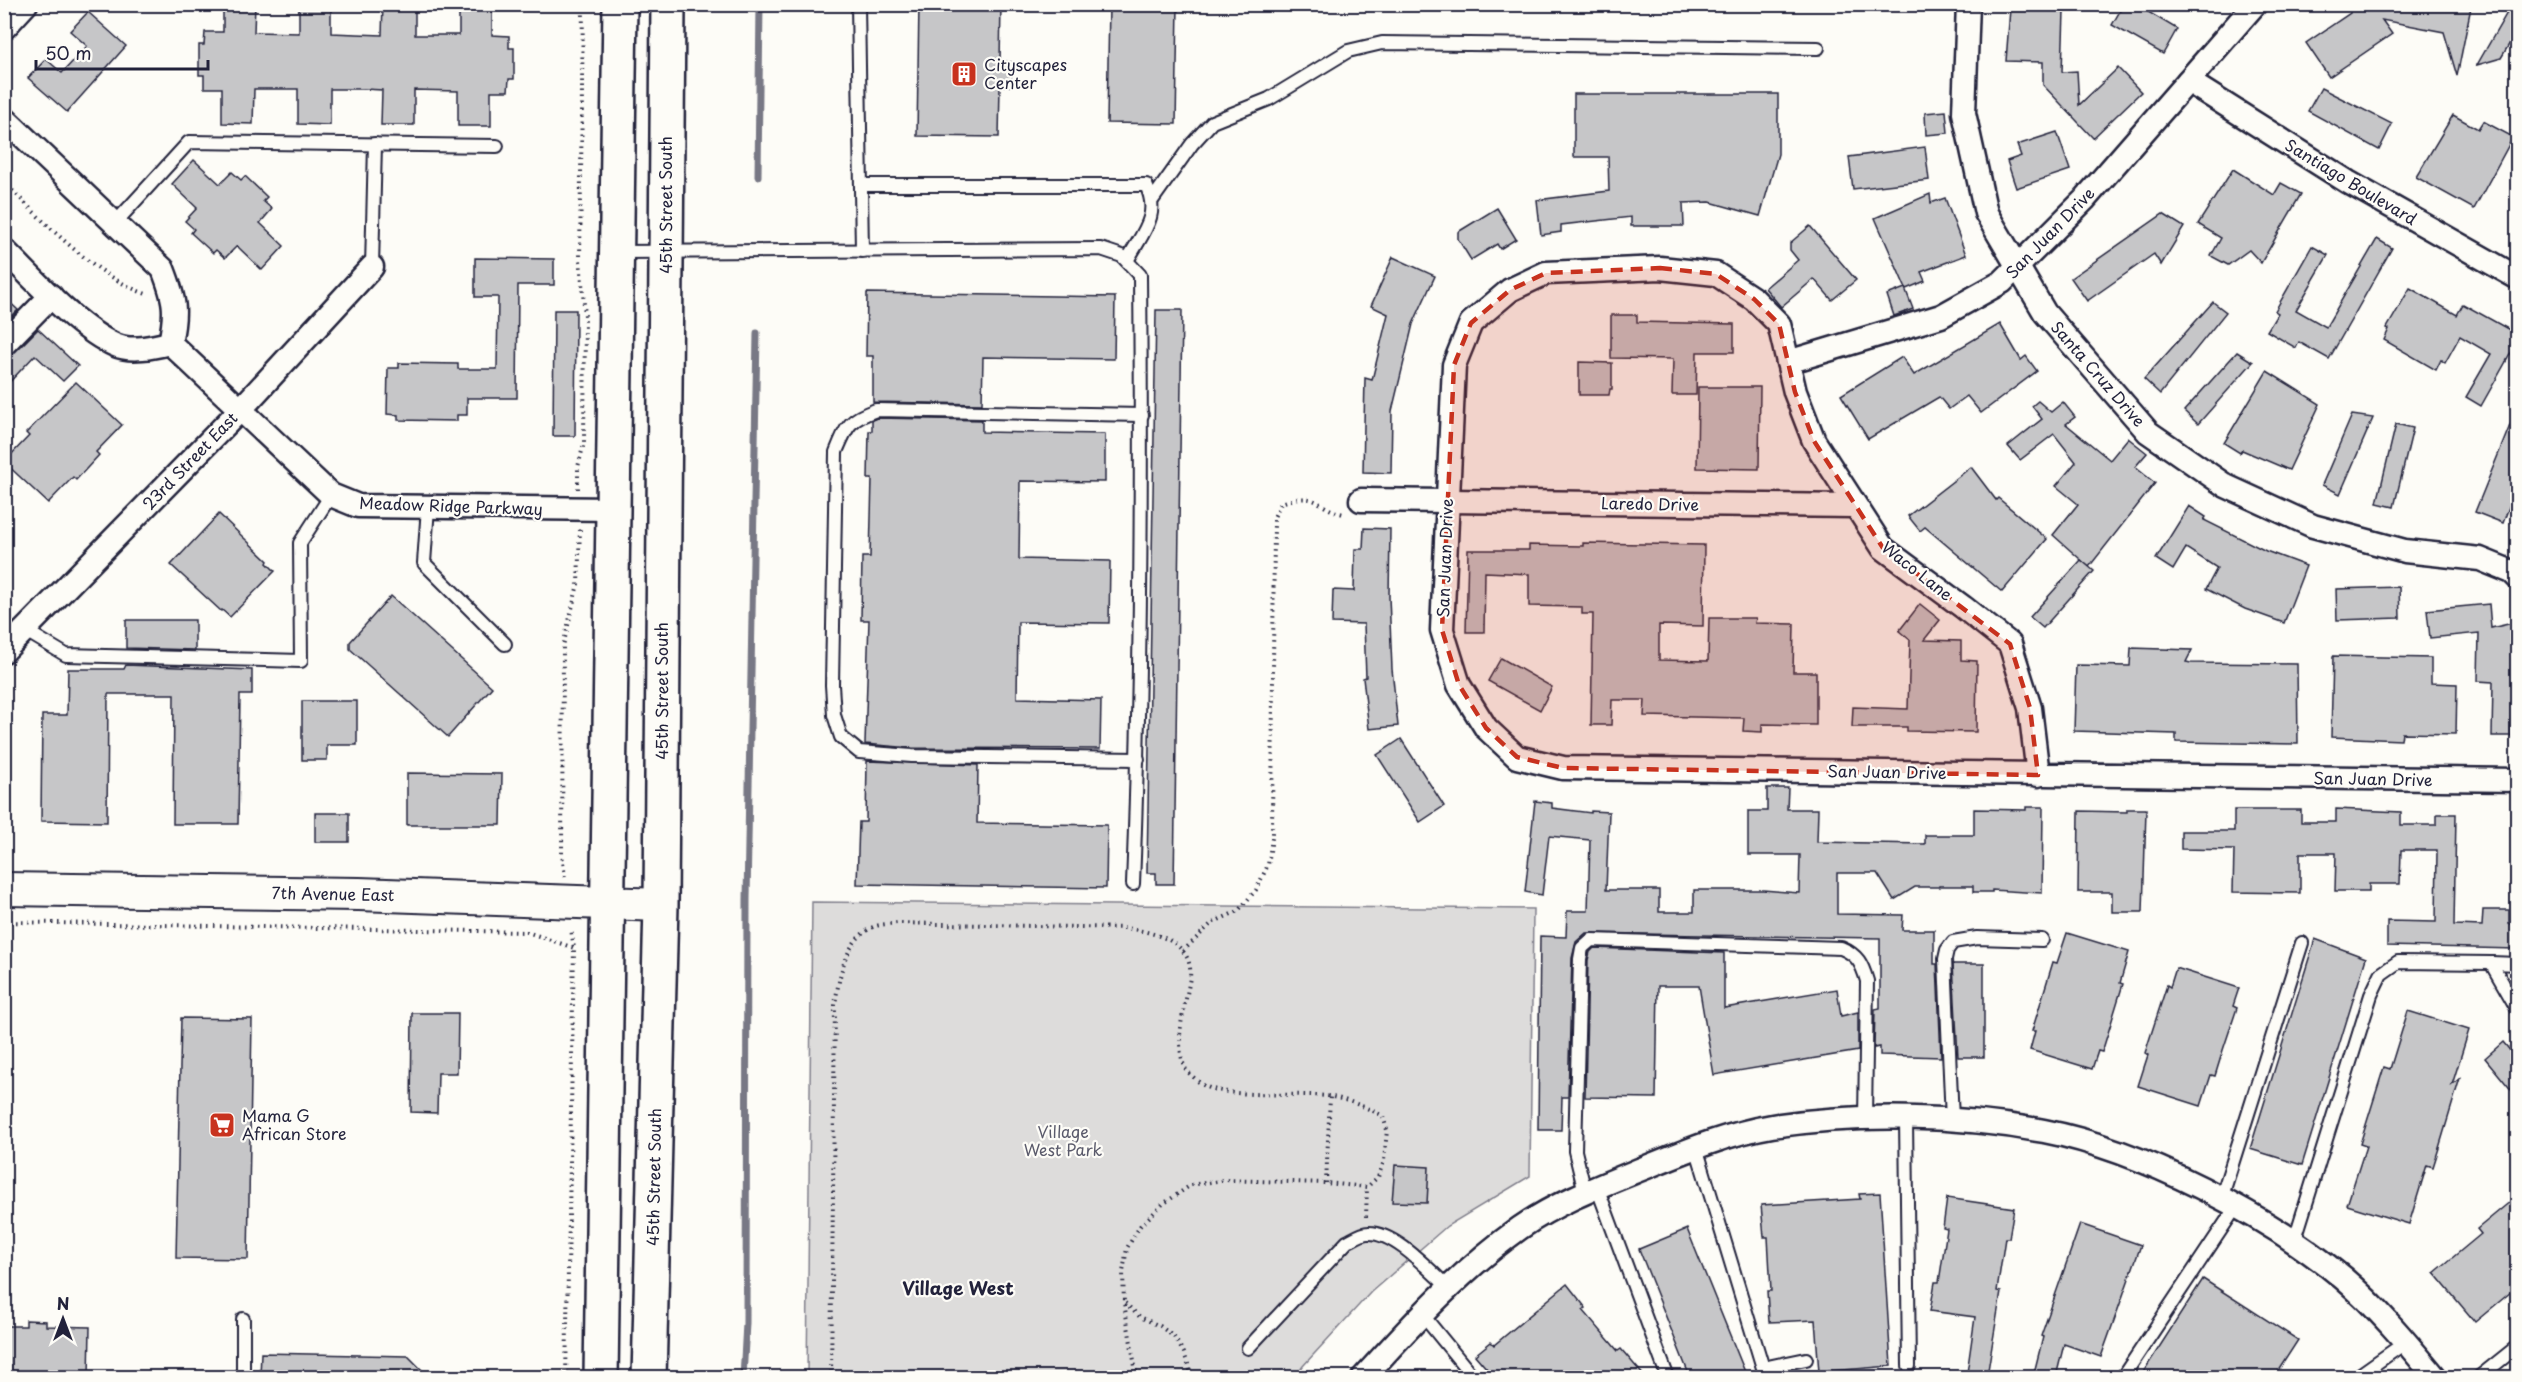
<svg xmlns="http://www.w3.org/2000/svg" width="2522" height="1382" font-family="'Playpen Sans',sans-serif">
  <rect width="100%" height="100%" fill="#fdfcf7"/>
  <filter id="ink" filterUnits="userSpaceOnUse"><feTurbulence type="fractalNoise" baseFrequency=".0167" numOctaves="2"/><feDisplacementMap in="SourceGraphic" scale="12" xChannelSelector="R" yChannelSelector="G"/><feConvolveMatrix kernelMatrix="1 2 1 2 8 2 1 2 1" color-interpolation-filters="sRGB"/></filter>
  <g filter="url(#ink)">
    <polygon fill="#dddcdb" stroke="#807f8b" stroke-width="1.5" points="812,902 1533,909 1530,1176 1447,1226 1371,1292 1303,1366 1295,1377 807,1378"/>
    <g fill="none" stroke-linecap="round" stroke-linejoin="round">
      <g stroke="#787885" stroke-width="7">
        <polyline points="758,176 760,4"/>
        <polyline points="743,1378 746,1323 747,899 757,333"/>
      </g>
    </g>
    <g fill="#c6c6c8" stroke="#22223b" stroke-width="1.5">
      <polygon points="223,4 255,4 254,32 299,33 299,4 331,4 331,33 382,35 383,4 415,4 415,35 459,35 459,4 492,4 492,35 509,36 509,48 514,48 514,79 509,79 508,91 491,91 491,126 458,126 458,91 414,90 414,125 381,125 382,90 364,89 330,89 330,125 298,124 298,89 254,89 253,124 222,123 222,88 204,88 204,75 199,75 199,45 204,45 205,32 223,32"/>
      <polygon points="919,4 1001,4 1000,61 1011,62 1011,86 1000,86 999,137 917,136"/>
      <polygon points="1109,4 1178,4 1176,124 1107,123"/>
      <polygon points="2124,4 2135,4 2177,29 2163,54 2112,25"/>
      <polygon points="2350,4 2456,4 2471,7 2457,76 2444,32 2382,20 2392,34 2329,77 2306,43 2350,13"/>
      <polygon points="2512,4 2517,4 2517,31 2501,58 2477,65"/>
      <polygon points="2010,9 2064,11 2062,72 2077,71 2079,105 2118,68 2141,92 2093,138 2043,85 2043,62 2006,61"/>
      <polygon points="88,12 126,46 67,112 28,78 46,59 62,73 87,46 70,31"/>
      <polygon points="2321,88 2392,124 2379,150 2308,111"/>
      <polygon points="1574,94 1778,94 1778,154 1760,216 1710,202 1683,203 1684,226 1631,226 1631,217 1561,225 1561,232 1541,235 1537,200 1609,191 1608,157 1574,157"/>
      <polygon points="1946,111 1948,133 1926,135 1925,113"/>
      <polygon points="2453,115 2478,129 2483,121 2513,137 2474,209 2416,177"/>
      <polygon points="2057,132 2070,170 2016,188 2007,161 2021,156 2017,145"/>
      <polygon points="1925,147 1929,180 1853,189 1849,157"/>
      <polygon points="194,160 220,184 232,172 241,180 245,176 267,197 263,201 272,209 260,223 284,246 262,270 237,246 225,258 216,250 213,253 191,233 194,229 185,221 197,208 172,184"/>
      <polygon points="2233,169 2274,195 2281,183 2301,194 2261,263 2249,250 2228,265 2211,256 2221,238 2198,224"/>
      <polygon points="1930,194 1931,203 1945,198 1966,255 1921,272 1925,281 1906,289 1875,218"/>
      <polygon points="1497,208 1516,239 1500,249 1497,244 1471,260 1458,239 1458,232"/>
      <polygon points="2163,214 2184,227 2161,265 2154,254 2087,301 2071,278"/>
      <polygon points="1810,226 1856,280 1832,300 1814,279 1781,307 1765,288 1798,260 1790,250 1790,243"/>
      <polygon points="2377,239 2392,248 2329,359 2299,342 2296,348 2267,331 2278,313 2275,311 2312,246 2328,255 2296,310 2326,327"/>
      <polygon points="1393,257 1435,276 1413,324 1392,411 1391,473 1363,472 1365,378 1372,380 1388,314 1371,306"/>
      <polygon points="475,258 554,259 554,285 518,285 517,398 467,398 467,415 457,415 457,421 398,420 398,415 387,414 388,368 399,368 399,363 458,364 458,369 497,369 498,297 475,297"/>
      <polygon points="1905,288 1913,309 1894,316 1887,295"/>
      <polygon points="2410,288 2457,315 2463,304 2517,334 2517,342 2481,406 2466,397 2491,354 2460,336 2445,363 2441,360 2436,370 2384,340 2389,329 2387,328"/>
      <polygon points="867,293 1115,297 1114,359 983,357 982,404 873,402 873,356 866,356"/>
      <polygon points="4,297 18,310 4,324"/>
      <polygon points="2213,302 2226,312 2160,394 2144,379"/>
      <polygon points="554,310 576,310 575,436 553,436"/>
      <polygon points="1156,310 1182,310 1174,884 1156,884 1156,873 1147,873"/>
      <polygon points="1611,315 1637,315 1637,322 1734,324 1734,352 1697,352 1696,395 1672,395 1673,359 1611,358"/>
      <polygon points="2000,324 2021,360 2026,356 2037,371 1981,413 1967,396 1949,409 1939,397 1868,439 1841,395 1902,357 1914,375"/>
      <polygon points="38,329 78,366 63,381 35,355 4,388 4,357 14,353"/>
      <polygon points="2237,352 2253,362 2198,424 2184,411"/>
      <polygon points="1579,362 1612,363 1612,389 1610,389 1609,395 1579,395"/>
      <polygon points="2267,371 2320,404 2289,470 2242,450 2240,453 2224,443"/>
      <polygon points="76,382 122,425 96,452 99,455 76,480 73,477 48,503 4,462 29,436 26,433 33,426"/>
      <polygon points="1698,387 1760,387 1759,469 1697,468"/>
      <polygon points="2038,401 2051,412 2063,402 2075,417 2066,424 2110,460 2128,438 2147,453 2135,467 2155,483 2089,567 2053,535 2078,504 2056,486 2076,462 2054,434 2020,460 2008,446 2042,419 2032,406"/>
      <polygon points="2517,408 2517,486 2503,523 2475,512"/>
      <polygon points="2352,415 2373,418 2340,494 2322,485"/>
      <polygon points="877,418 982,420 982,432 1105,434 1105,482 1020,481 1019,559 1110,561 1109,623 1018,622 1017,698 1101,700 1100,749 912,748 865,744 869,620 861,620 862,557 870,557 872,479 868,479 869,431 872,431 872,420"/>
      <polygon points="2396,424 2413,428 2394,507 2377,503"/>
      <polygon points="1971,467 1996,500 1998,498 2047,539 2002,592 1925,527 1920,531 1908,516"/>
      <polygon points="2189,506 2206,517 2204,520 2266,551 2306,566 2284,623 2245,609 2206,589 2217,568 2186,548 2173,570 2156,559"/>
      <polygon points="219,514 268,561 267,563 275,571 230,617 222,610 221,611 171,565"/>
      <polygon points="1364,528 1390,529 1389,597 1392,669 1398,726 1369,729 1363,678 1366,677 1364,624 1332,623 1333,590 1354,591 1355,549 1363,549"/>
      <polygon points="1583,543 1704,545 1703,626 1659,625 1659,660 1708,661 1709,618 1756,618 1755,623 1794,624 1793,672 1816,672 1816,725 1762,724 1762,732 1743,731 1744,718 1644,716 1645,700 1612,700 1611,725 1591,725 1593,614 1582,614 1582,607 1529,606 1529,574 1485,572 1484,632 1466,632 1468,550 1529,550 1529,545 1583,546"/>
      <polygon points="2081,560 2094,571 2043,628 2030,617"/>
      <polygon points="2399,587 2400,618 2337,620 2336,589"/>
      <polygon points="391,596 492,687 448,737 350,649 350,642"/>
      <polygon points="1920,604 1940,620 1924,640 1961,641 1961,660 1977,661 1976,732 1907,731 1907,727 1852,727 1853,707 1908,709 1910,640 1899,631"/>
      <polygon points="2489,604 2491,628 2517,622 2517,641 2513,642 2511,736 2492,736 2493,682 2478,681 2479,633 2430,638 2427,610"/>
      <polygon points="126,620 195,620 195,650 126,648"/>
      <polygon points="2131,648 2192,650 2186,662 2191,663 2297,664 2298,744 2176,742 2176,734 2074,731 2076,665 2130,666"/>
      <polygon points="2333,656 2431,658 2431,683 2457,684 2456,734 2402,733 2401,740 2331,737"/>
      <polygon points="1501,658 1552,687 1540,710 1488,681"/>
      <polygon points="126,665 252,670 252,695 240,695 238,824 173,824 174,694 108,694 107,822 41,821 42,715 67,715 68,669 124,669"/>
      <polygon points="302,701 357,701 357,745 327,745 327,760 302,760"/>
      <polygon points="1401,739 1444,806 1420,822 1377,755"/>
      <polygon points="867,761 978,765 977,823 1107,825 1106,888 857,884 859,822 866,822"/>
      <polygon points="407,773 502,774 501,825 407,825"/>
      <polygon points="1767,788 1788,788 1787,809 1818,809 1817,842 1925,844 1925,835 1974,835 1974,809 2026,810 2026,807 2043,807 2042,893 1992,890 1992,892 1973,892 1973,886 1939,886 1939,887 1915,887 1894,900 1877,873 1837,873 1837,914 1903,915 1902,930 1934,930 1934,964 1937,964 1941,1057 1880,1055 1880,1047 1874,1048 1875,1009 1880,1008 1880,938 1586,933 1576,942 1572,958 1568,1097 1562,1097 1561,1130 1538,1130 1540,936 1566,937 1567,911 1588,911 1590,840 1549,836 1542,895 1525,892 1535,801 1552,803 1552,808 1591,813 1591,811 1609,812 1606,890 1659,890 1659,912 1694,912 1694,890 1763,890 1799,893 1800,855 1748,855 1748,811 1767,811"/>
      <polygon points="2127,809 2146,809 2143,912 2112,912 2112,892 2078,892 2079,811 2127,812"/>
      <polygon points="2336,809 2401,812 2401,825 2437,825 2437,814 2456,814 2454,925 2482,926 2483,910 2509,910 2509,924 2517,924 2517,949 2387,946 2387,921 2436,922 2437,850 2401,850 2400,884 2369,884 2369,891 2335,891 2336,853 2300,853 2300,893 2233,892 2234,850 2181,849 2181,831 2234,831 2234,810 2301,810 2301,822 2336,822"/>
      <rect x="315" y="813" width="34" height="29"/>
      <polygon points="2067,933 2129,952 2120,983 2123,984 2108,1033 2102,1052 2098,1051 2092,1069 2030,1050 2035,1031 2032,1031 2053,962 2057,963"/>
      <polygon points="2315,939 2366,958 2302,1165 2250,1149"/>
      <polygon points="1594,948 1724,953 1724,1008 1837,989 1841,1016 1858,1012 1858,1051 1714,1075 1699,986 1658,986 1656,1098 1585,1097 1588,960 1590,952"/>
      <polygon points="1953,964 1984,964 1984,1057 1958,1057"/>
      <polygon points="2176,968 2239,988 2233,1006 2237,1008 2223,1050 2215,1076 2211,1075 2201,1106 2138,1086 2148,1055 2145,1053 2167,985 2170,987"/>
      <polygon points="2408,1011 2469,1030 2452,1085 2460,1078 2439,1148 2433,1167 2427,1165 2409,1224 2347,1205 2366,1146 2360,1144 2384,1067 2390,1069"/>
      <polygon points="412,1013 458,1013 457,1073 438,1073 437,1113 411,1112"/>
      <polygon points="181,1018 252,1019 248,1259 176,1258"/>
      <polygon points="2503,1042 2517,1059 2517,1097 2485,1058"/>
      <polygon points="1395,1165 1429,1167 1427,1203 1392,1202"/>
      <polygon points="1880,1193 1891,1366 1819,1372 1815,1320 1769,1322 1767,1291 1771,1291 1768,1237 1764,1237 1761,1205 1860,1199 1859,1194"/>
      <polygon points="2517,1196 2517,1287 2475,1322 2434,1273 2481,1234 2477,1229"/>
      <polygon points="1947,1198 2014,1208 2009,1238 2005,1238 1997,1291 2001,1292 1987,1376 1967,1373 1975,1317 1930,1311 1935,1282 1939,1282 1947,1229 1943,1228"/>
      <polygon points="2080,1224 2141,1245 2101,1357 2064,1344 2056,1377 2033,1377 2043,1337 2041,1336"/>
      <polygon points="1687,1229 1747,1377 1690,1377 1639,1249"/>
      <polygon points="2203,1279 2298,1340 2274,1377 2140,1377"/>
      <polygon points="1567,1284 1586,1308 1583,1310 1618,1351 1621,1349 1645,1377 1494,1377 1475,1355 1491,1342 1494,1345"/>
      <polygon points="26,1320 46,1321 46,1326 90,1327 89,1377 4,1377 4,1326 26,1326"/>
      <polygon points="261,1353 408,1356 429,1377 260,1377"/>
    </g>
    <g fill="none" stroke-linecap="round" stroke-linejoin="round">
      <g stroke="#22223b" stroke-width="16">
        <g id="lane">
          <polyline points="858,4 862,251"/>
          <path d="M 861,185 L 1146,185 C 1161,216 1142,233 1127,261"/>
          <polyline points="1153,199 1192,144 1212,122 1269,99 1348,51 1382,43 1818,48"/>
          <polyline points="116,222 189,142 497,146"/>
          <path d="M 617,252 L 1101,249 L 1122,256 L 1140,275 C 1142,478 1141,681 1133,884"/>
          <polyline points="372,267 375,144"/>
          <polyline points="428,507 424,563 505,644"/>
          <polyline points="26,631 66,655 301,661 300,543 331,495"/>
          <path d="M 1138,759 L 912,756 L 859,752 L 841,737 L 834,715 L 832,685 L 836,452 C 847,426 848,420 876,410 L 1142,415"/>
          <polyline points="2491,963 2518,964"/>
          <polyline points="1906,1119 1909,1366"/>
          <polyline points="1952,1120 1945,959 1947,950 1953,942 1977,938 2042,940"/>
          <polyline points="1696,1147 1763,1368 1806,1359"/>
          <polyline points="1597,1187 1668,1378"/>
          <path d="M 1585,1192 L 1575,1151 L 1580,959 L 1582,948 L 1591,940 L 1841,948 C 1858,955 1862,964 1867,981 L 1865,1119"/>
          <polyline points="2221,1199 2302,943"/>
          <polyline points="2294,1242 2371,995 2381,974 2398,962 2491,963 2518,1010"/>
          <polyline points="1421,1313 1474,1378"/>
          <polyline points="243,1319 243,1378"/>
          <path d="M 1248,1348 L 1347,1242 C 1353,1239 1362,1233 1368,1233 C 1395,1232 1429,1270 1448,1287"/>
          <polyline points="2122,1378 2236,1207"/>
          <polyline points="2355,1378 2406,1342"/>
          <polyline points="2478,1378 2518,1346"/>
        </g>
      </g>
      <g stroke="#22223b" stroke-width="27">
        <g id="street">
          <polyline points="1968,4 1964,113 1986,213 2045,313 2148,432 2226,486 2313,526 2405,551 2480,559 2512,572 2518,578"/>
          <polyline points="4,28 26,4"/>
          <polyline points="2188,81 2348,182 2518,278"/>
          <path d="M 4,118 L 163,269 C 175,300 177,310 170,343"/>
          <path d="M 4,250 C 34,279 77,328 115,345 C 131,352 153,347 170,343"/>
          <polyline points="170,343 331,495 358,506 614,509"/>
          <polyline points="4,344 51,296"/>
          <polyline points="1788,362 1941,316 2002,282 2084,200 2255,4"/>
          <polyline points="1361,500 1854,506"/>
          <polyline points="4,651 240,410 372,267"/>
          <polyline points="2038,775 2030,708 2010,644 1963,607 1883,548 1814,441 1795,392 1779,324 1754,299 1716,274 1660,268 1546,273 1510,290 1471,323 1454,365 1442,630 1459,685 1486,728 1517,757 1563,768 2518,780"/>
          <path d="M 1363,1378 C 1412,1324 1461,1270 1520,1228 C 1559,1201 1605,1184 1649,1166 C 1688,1150 1730,1133 1772,1126 C 1861,1113 1957,1115 2044,1131 C 2142,1150 2267,1215 2343,1278 C 2377,1307 2407,1343 2436,1378"/>
        </g>
      </g>
      <g stroke="#22223b" stroke-width="36">
        <polyline id="secondary" points="4,889 359,894 661,905"/>
      </g>
      <g stroke="#22223b" stroke-width="38">
        <g id="primary">
          <polyline points="601,1378 620,4"/>
          <polyline points="649,1378 661,905 668,4"/>
        </g>
      </g>
      <g stroke="#22223b" stroke-width="4" stroke-dasharray="1.5 4.5" stroke-linecap="butt">
        <path d="M 4,182 C 44,222 95,277 149,295"/>
        <polyline points="578,489 578,467 584,443 585,316 580,260 583,4"/>
        <polyline points="565,877 562,854 563,646 578,584 580,529"/>
        <polyline points="4,922 527,932 574,948"/>
        <path d="M 1183,951 L 1212,923 L 1238,911 L 1256,890 L 1268,865 L 1272,838 L 1274,517 L 1281,503 C 1319,490 1315,508 1344,514"/>
        <polyline points="1326,1183 1330,1097"/>
        <polyline points="1366,1217 1367,1187"/>
        <polyline points="1125,1303 1140,1317 1160,1326 1174,1337 1184,1353 1193,1378"/>
        <polyline points="566,1378 574,948 571,929"/>
        <path d="M 831,1378 L 835,1005 C 839,977 845,940 873,927 C 880,924 890,924 897,923 L 1125,928 C 1153,932 1194,941 1190,977 C 1187,999 1180,1018 1180,1040 C 1180,1050 1181,1062 1187,1071 C 1191,1075 1199,1083 1205,1086 C 1228,1098 1297,1093 1327,1096 C 1346,1099 1366,1107 1383,1116 L 1387,1130 L 1384,1161 L 1378,1177 L 1367,1187 L 1326,1183 L 1223,1180 L 1191,1185 L 1163,1204 L 1140,1226 L 1127,1248 L 1123,1272 L 1124,1303 L 1137,1378"/>
      </g>
      <use href="#lane" stroke="#fdfcf7" stroke-width="12"/>
      <use href="#street" stroke="#fdfcf7" stroke-width="22"/>
      <use href="#secondary" stroke="#fdfcf7" stroke-width="32"/>
      <use href="#primary" stroke="#fdfcf7" stroke-width="33"/>
    </g>
  </g>
  <path fill="#c8321e" fill-opacity="0.2" stroke="#c8321e" stroke-width="4.5" stroke-dasharray="12 8" stroke-linejoin="round" d="M 1660,268 L 1716,274 L 1754,299 L 1779,324 L 1795,392 L 1814,441 L 1883,548 L 2010,644 L 2030,708 L 2038,775 L 1563,768 L 1517,757 L 1486,728 L 1459,685 L 1442,630 L 1454,365 L 1471,323 L 1510,290 L 1546,273 Z"/>
  <defs>
    <g id="building-square" transform="scale(1.35)"><rect x="-9" y="-9" width="18" height="18" rx="4" fill="#c8321e" stroke="#fdfcf7"/><path d="M-4-6H4V6H1V3H-1V6H-4ZM-2.5-4.3h1.7v1.8h-1.7ZM.8-4.3h1.7v1.8H.8ZM-2.5-1h1.7V.8h-1.7ZM.8-1h1.7V.8H.8Z" fill="#fff"/></g>
    <g id="supermarket-square" transform="scale(1.35)"><rect x="-9" y="-9" width="18" height="18" rx="4" fill="#c8321e" stroke="#fdfcf7"/><path d="M-6-5.5h2.5l.6 2H6L4.5 2H-2.5L-4.4-4H-6ZM-1.5 3.2a1.3 1.3 0 1 0 .1 0ZM3 3.2a1.3 1.3 0 1 0 .1 0Z" fill="#fff"/></g>
  </defs>
  <g fill-rule="evenodd">
    <use href="#building-square" x="964" y="74"/>
    <use href="#supermarket-square" x="222" y="1125"/>
  </g>
  <g text-anchor="middle" stroke-width="4.5" stroke-linejoin="round" paint-order="stroke">
    <g font-size="16" fill="#22223b" stroke="#fdfcf7" text-anchor="start">
      <text x="984" y="71">Cityscapes<tspan x="984" dy="18">Center</tspan></text>
      <text x="242" y="1122">Mama G<tspan x="242" dy="18">African Store</tspan></text>
    </g>
    <g font-size="16" fill="#22223b" stroke="#fdfcf7">
      <text transform="translate(2351 182) rotate(31)" y="6">Santiago Boulevard</text>
      <text transform="translate(666 205) rotate(-90)" y="6">45th Street South</text>
      <text transform="translate(2050 233) rotate(-46)" y="6">San Juan Drive</text>
      <text transform="translate(2098 374) rotate(49)" y="6">Santa Cruz Drive</text>
      <text transform="translate(190 461) rotate(-46)" y="6">23rd Street East</text>
      <text transform="translate(1650 504) rotate(1)" y="6">Laredo Drive</text>
      <text transform="translate(451 506) rotate(2)" y="6">Meadow Ridge Parkway</text>
      <text transform="translate(1445 558) rotate(-88)" y="6">San Juan Drive</text>
      <text transform="translate(1917 571) rotate(38)" y="6">Waco Lane</text>
      <text transform="translate(662 691) rotate(-90)" y="6">45th Street South</text>
      <text transform="translate(1887 772) rotate(1)" y="6">San Juan Drive</text>
      <text transform="translate(2373 779) rotate(1)" y="6">San Juan Drive</text>
      <text transform="translate(333 894) rotate(1)" y="6">7th Avenue East</text>
      <text transform="translate(654 1177) rotate(-89)" y="6">45th Street South</text>
    </g>
    <g font-size="16" fill="#5a5a6b" stroke="#fdfcf7">
      <text x="1063" y="1138">Village<tspan x="1063" dy="18">West Park</tspan></text>
    </g>
    <g font-size="18" font-weight="bold" fill="#22223b" stroke="#fdfcf7">
      <text x="958" y="1295">Village West</text>
    </g>
  </g>
  <rect width="2522" height="1382" fill="none" stroke="#fdfcf7" stroke-width="24"/>
  <rect x="12" y="12" width="2498" height="1358" fill="none" stroke="#22223b" stroke-width="2" filter="url(#ink)"/>
  <g transform="translate(63 1319)" stroke="#fdfcf7" stroke-width="4.5" paint-order="stroke">
  <path d="M0-4.5L10 22L0 15L-10 22Z" fill="#22223b"/>
  <text y="-9" font-size="16" font-weight="bold" text-anchor="middle" fill="#22223b">N</text>
  </g>
  <path d="M36 60v9h172v-9" fill="none" stroke="#22223b" stroke-width="3"/>
  <text x="45" y="60" font-size="18" fill="#22223b" stroke="#fdfcf7" stroke-width="4.5" paint-order="stroke">50 m</text>
</svg>
